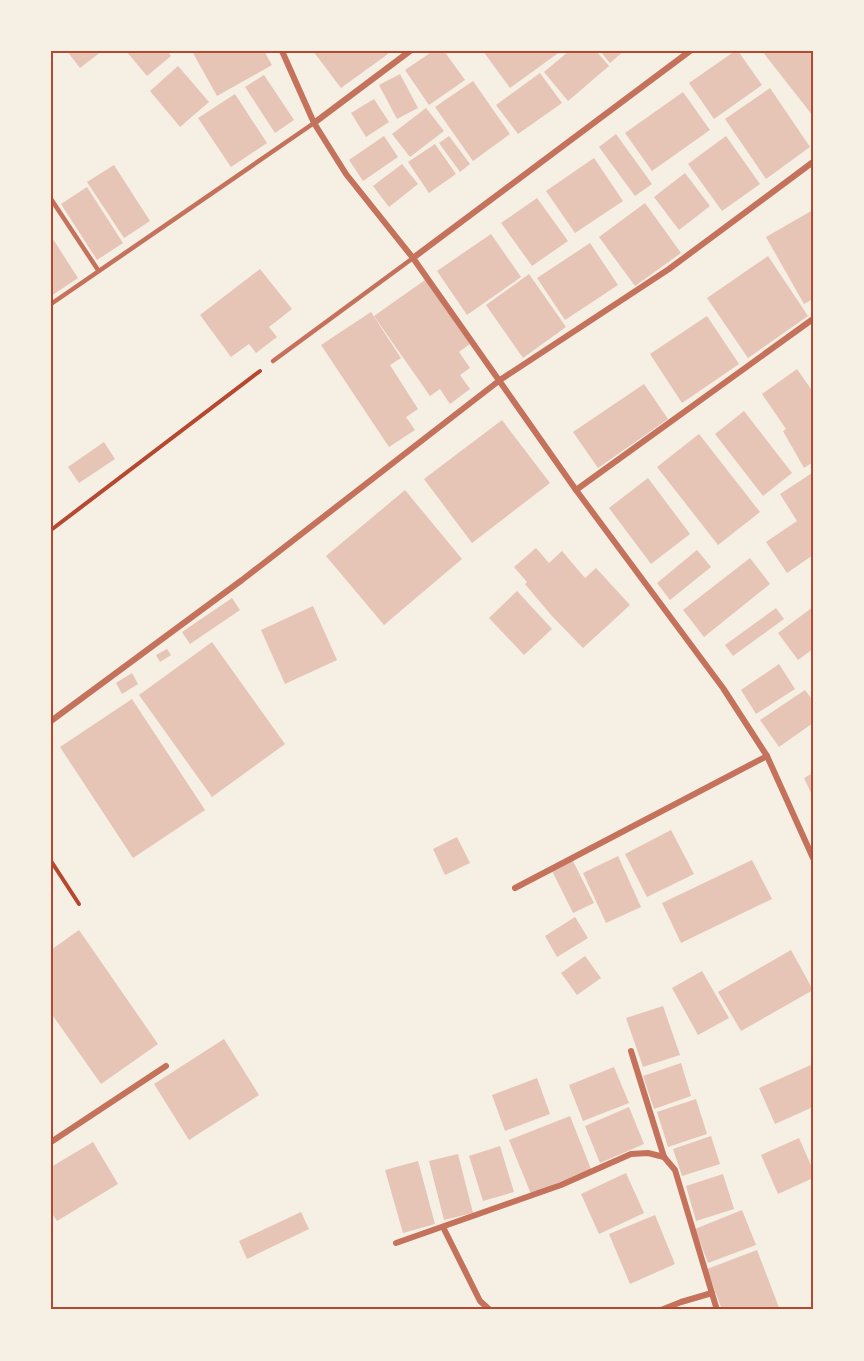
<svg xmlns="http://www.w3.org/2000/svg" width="864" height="1361" font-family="'PT Sans Narrow',sans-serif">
  <rect width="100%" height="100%" fill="#f6efe4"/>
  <g fill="#e6c5b7">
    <polygon points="67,51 102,51 80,68"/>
    <polygon points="126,51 167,51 171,56 147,76"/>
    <polygon points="195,51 264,51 272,65 217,96 193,53"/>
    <polygon points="313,51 386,51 388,54 341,88"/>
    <polygon points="433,51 444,51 465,80 429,105 405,70"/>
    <polygon points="483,51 561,51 510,88"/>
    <polygon points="569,51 596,51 609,66 568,101 544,72"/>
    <polygon points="600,51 624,51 610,63"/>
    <polygon points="735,51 738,51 762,85 714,119 689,83"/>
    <polygon points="762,51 813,51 813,116"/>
    <polygon points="178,66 209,102 180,127 150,91"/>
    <polygon points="540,73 562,103 518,134 496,105"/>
    <polygon points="400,74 418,108 397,119 379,85"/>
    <polygon points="264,75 294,120 275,133 245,87"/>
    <polygon points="473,81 510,134 473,161 435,107"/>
    <polygon points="770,88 810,147 766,179 725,119"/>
    <polygon points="683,92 710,130 652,171 625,133"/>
    <polygon points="235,94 267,143 231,167 198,118"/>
    <polygon points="374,99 389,122 366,137 351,113"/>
    <polygon points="426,108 444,131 410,157 392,134"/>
    <polygon points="616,134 652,184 635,196 599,147"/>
    <polygon points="384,136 398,157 363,181 349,160"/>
    <polygon points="449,136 470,164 460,172 439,143"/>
    <polygon points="726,136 760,184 722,211 688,164"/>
    <polygon points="435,144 456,174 429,193 408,162"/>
    <polygon points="594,158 623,201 575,233 546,191"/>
    <polygon points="402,164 418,184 389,207 373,186"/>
    <polygon points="114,165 150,221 124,238 87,182"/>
    <polygon points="685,173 710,206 679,230 654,197"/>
    <polygon points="87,187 123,243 97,260 61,204"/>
    <polygon points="537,198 568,241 532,266 501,223"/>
    <polygon points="645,203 681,253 635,286 599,237"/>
    <polygon points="813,210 813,299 804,304 766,237"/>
    <polygon points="491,234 521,277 467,315 437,271"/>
    <polygon points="51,236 78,278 51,296"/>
    <polygon points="590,243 618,285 565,320 537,278"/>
    <polygon points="768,256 808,316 748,358 707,298"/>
    <polygon points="260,269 292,309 269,327 277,337 256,353 249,344 231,357 200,315"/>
    <polygon points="529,274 566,327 523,358 486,305"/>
    <polygon points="425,280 470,344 459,352 470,368 460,375 470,389 450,404 440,389 430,396 374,316"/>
    <polygon points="371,312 401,358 390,365 418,409 406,417 415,430 389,447 321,345"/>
    <polygon points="707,316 739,364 682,403 650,354"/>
    <polygon points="797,369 813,392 813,462 804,468 783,431 786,429 762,394"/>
    <polygon points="644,384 668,419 598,468 573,432"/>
    <polygon points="744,411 792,473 763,496 715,434"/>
    <polygon points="502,420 550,483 472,543 424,479"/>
    <polygon points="699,434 760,512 718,545 657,467"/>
    <polygon points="104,442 115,459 79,483 68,467"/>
    <polygon points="812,473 813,555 787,573 766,542 797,521 780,494"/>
    <polygon points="648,478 690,534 651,564 609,508"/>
    <polygon points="405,490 462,559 384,625 326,556"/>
    <polygon points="536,548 549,563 562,551 585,578 596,568 630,605 583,648 551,615 525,584 527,582 514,567"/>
    <polygon points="697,550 711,567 670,600 657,583"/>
    <polygon points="750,558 770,584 704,637 683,610"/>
    <polygon points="517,591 552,629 524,655 489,618"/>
    <polygon points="232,598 240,610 190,644 182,632"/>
    <polygon points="313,606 337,660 285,684 261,630"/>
    <polygon points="813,607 813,649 798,660 778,633"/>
    <polygon points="776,608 784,619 733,656 725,645"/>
    <polygon points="212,642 285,744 212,797 139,695"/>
    <polygon points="167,649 171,655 160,662 156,655"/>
    <polygon points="779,664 795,689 756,714 741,690"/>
    <polygon points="132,673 138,684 122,694 116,683"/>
    <polygon points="805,690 813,701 813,723 779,747 760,720"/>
    <polygon points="132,699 205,810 133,858 60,747"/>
    <polygon points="813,773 813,797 804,778"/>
    <polygon points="671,830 694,874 647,897 625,854"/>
    <polygon points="457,837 470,863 445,875 433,849"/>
    <polygon points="618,856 641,907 606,923 583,873"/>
    <polygon points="571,857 594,903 573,913 550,867"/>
    <polygon points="752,860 772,899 681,943 662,903"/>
    <polygon points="575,917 588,938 557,957 545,936"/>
    <polygon points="79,930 158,1044 101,1084 51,1013 51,950"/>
    <polygon points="791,950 813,990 741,1031 718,992"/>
    <polygon points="585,956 601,978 577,995 561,973"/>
    <polygon points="702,971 729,1018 698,1035 672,988"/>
    <polygon points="663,1006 680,1055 643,1067 626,1018"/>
    <polygon points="224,1039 259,1095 189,1140 154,1084"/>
    <polygon points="681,1063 691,1096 654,1109 643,1076"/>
    <polygon points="813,1064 813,1107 775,1124 759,1088"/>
    <polygon points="614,1067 629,1103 583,1121 569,1085"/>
    <polygon points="537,1078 550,1114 505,1131 492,1095"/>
    <polygon points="696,1099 707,1134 668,1147 657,1112"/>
    <polygon points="629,1107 644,1144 600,1163 585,1126"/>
    <polygon points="570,1116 591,1169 531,1194 509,1140"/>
    <polygon points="711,1136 720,1164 682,1176 673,1149"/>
    <polygon points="799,1138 813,1170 813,1178 778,1194 761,1155"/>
    <polygon points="93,1142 118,1184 57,1221 51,1212 51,1167"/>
    <polygon points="500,1146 514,1192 483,1201 469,1156"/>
    <polygon points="458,1154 473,1213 444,1220 429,1161"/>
    <polygon points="418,1161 435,1224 403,1233 385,1170"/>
    <polygon points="626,1173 644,1213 599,1234 581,1194"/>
    <polygon points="723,1174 734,1209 696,1221 686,1186"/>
    <polygon points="742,1210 756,1245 708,1263 695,1229"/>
    <polygon points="301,1212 309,1229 247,1259 239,1241"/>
    <polygon points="655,1215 675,1264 630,1284 609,1234"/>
    <polygon points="757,1250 780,1310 722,1310 707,1269"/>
  </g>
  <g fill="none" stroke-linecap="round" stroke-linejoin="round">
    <g stroke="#b5482f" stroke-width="4">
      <polyline points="51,530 260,371"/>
      <polyline points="51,861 79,904"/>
    </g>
    <g stroke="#c5725c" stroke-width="4.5">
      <polyline points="51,199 98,270"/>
      <polyline points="51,304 314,123"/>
      <polyline points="273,361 413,258"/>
    </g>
    <g stroke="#c5725c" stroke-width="6">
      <polyline points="282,51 314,123 346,174 413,258 576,490 723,688 767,756 813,858"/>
      <polyline points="314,123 410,51"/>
      <polyline points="413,258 690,51"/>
      <polyline points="576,490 813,319"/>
      <polyline points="51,721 242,580 500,380 669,269 813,162"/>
      <polyline points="515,888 767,756"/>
      <polyline points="631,1051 664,1157"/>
      <polyline points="51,1142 166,1066"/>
      <polyline points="443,1227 480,1301 490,1310"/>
      <polyline points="396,1243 561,1185 631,1154 648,1153 664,1157 675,1170 717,1310"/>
      <polyline points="661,1310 681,1302 712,1293"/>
    </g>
  </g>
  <rect width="864" height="1361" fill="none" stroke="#f6efe4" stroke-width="105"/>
  <rect x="52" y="52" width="760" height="1256" fill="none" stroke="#b5482f" stroke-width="2"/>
</svg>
